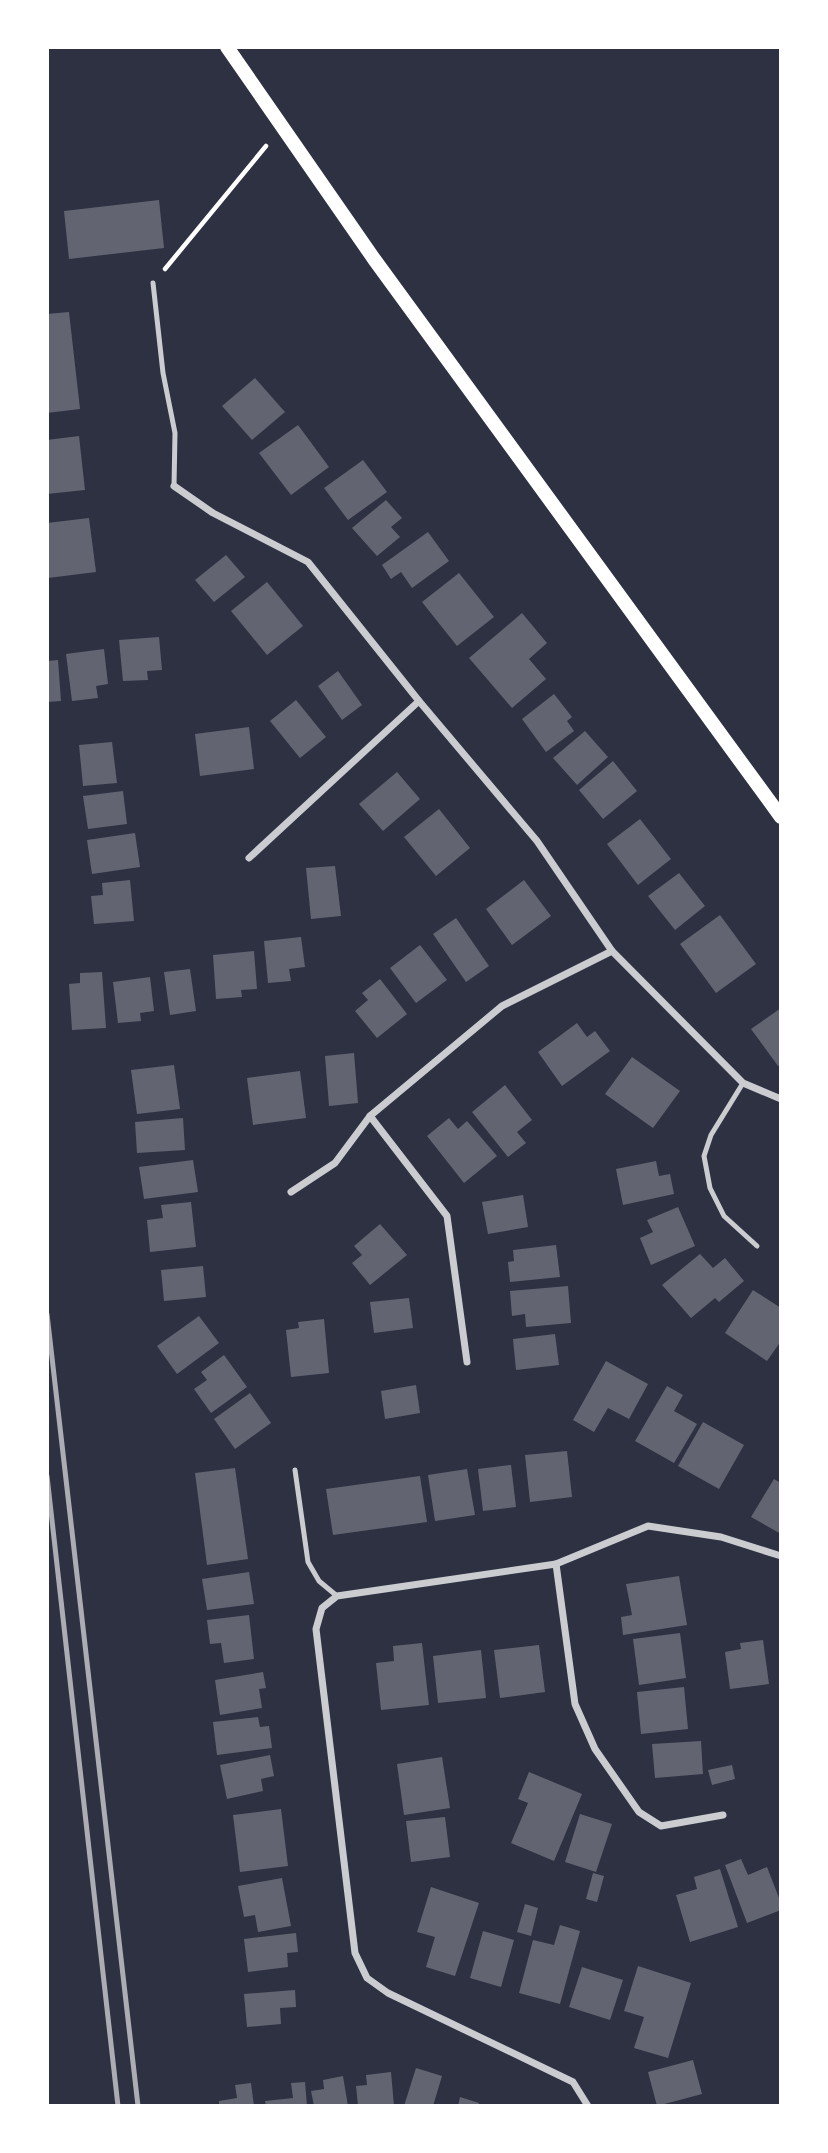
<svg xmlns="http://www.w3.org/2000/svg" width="828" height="2153" font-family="Montserrat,sans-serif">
  <rect width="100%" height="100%" fill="#2d3142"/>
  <g fill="#626471">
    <polygon points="159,200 164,248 69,259 64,211"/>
    <polygon points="69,312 80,409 47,413 47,314"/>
    <polygon points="255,378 285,412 252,440 222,406"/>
    <polygon points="298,425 329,467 291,495 259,453"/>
    <polygon points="79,436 85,490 47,494 47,440"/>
    <polygon points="363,460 387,492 348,520 324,488"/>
    <polygon points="386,500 402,518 391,527 400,537 377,556 352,528"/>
    <polygon points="89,518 96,572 48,578 47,523"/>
    <polygon points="428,532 449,561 412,588 401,572 391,579 382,565"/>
    <polygon points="226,555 245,577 214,602 195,580"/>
    <polygon points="459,573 494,617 457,646 422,602"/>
    <polygon points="267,582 303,626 267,655 231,611"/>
    <polygon points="522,613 547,643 529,659 546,679 512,708 469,658"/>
    <polygon points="159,637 162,670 147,671 148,680 123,681 119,640"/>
    <polygon points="104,649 108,684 96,686 98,698 72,701 66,654"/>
    <polygon points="58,660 61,701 47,702 47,661"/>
    <polygon points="338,671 362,705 342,720 318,686"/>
    <polygon points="554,694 572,717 567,721 574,731 546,752 522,719"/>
    <polygon points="296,700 326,737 300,758 270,721"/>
    <polygon points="249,727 254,769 200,776 195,734"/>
    <polygon points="585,731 608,757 577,785 553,758"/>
    <polygon points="112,742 117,783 83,786 79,745"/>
    <polygon points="613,761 637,791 603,819 579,790"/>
    <polygon points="397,772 420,799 383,831 359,804"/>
    <polygon points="123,791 127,824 88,829 83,796"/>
    <polygon points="439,809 470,848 436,876 404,837"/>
    <polygon points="640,819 671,859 638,885 607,844"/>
    <polygon points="135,833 140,867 92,874 87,840"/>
    <polygon points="335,866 341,916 311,919 306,868"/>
    <polygon points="679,873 705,906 675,930 648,896"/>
    <polygon points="130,880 134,921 94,924 91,896 103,895 102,883"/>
    <polygon points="524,880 551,916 512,945 486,909"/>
    <polygon points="720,915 756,964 716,993 680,944"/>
    <polygon points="456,918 489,966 466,982 433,934"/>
    <polygon points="301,937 305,967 289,969 291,981 268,983 264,941"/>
    <polygon points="420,945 447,980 416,1003 390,968"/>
    <polygon points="254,951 257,989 241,990 242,997 216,999 213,955"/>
    <polygon points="190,969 196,1011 170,1015 164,972"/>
    <polygon points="102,972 106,1028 72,1030 69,984 80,983 80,973"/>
    <polygon points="150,977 154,1011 140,1013 141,1021 118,1023 113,982"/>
    <polygon points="380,979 407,1014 377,1038 355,1011 368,1000 362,993"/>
    <polygon points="781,1008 781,1064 778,1066 751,1029"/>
    <polygon points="577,1023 587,1037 595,1031 610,1051 562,1086 538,1052"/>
    <polygon points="354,1053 358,1103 329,1106 325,1056"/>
    <polygon points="632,1057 680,1091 653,1128 605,1094"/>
    <polygon points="174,1065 180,1109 137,1114 131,1070"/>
    <polygon points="300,1071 306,1118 253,1125 247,1078"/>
    <polygon points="505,1085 532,1120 517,1132 526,1143 508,1157 472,1112"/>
    <polygon points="183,1118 185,1150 137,1153 135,1122"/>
    <polygon points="449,1118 458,1129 467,1121 497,1156 464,1183 427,1136"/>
    <polygon points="193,1160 198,1192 144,1199 139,1167"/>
    <polygon points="656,1161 659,1176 670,1174 674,1194 623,1205 616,1169"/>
    <polygon points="523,1195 528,1227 488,1234 482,1202"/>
    <polygon points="191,1202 196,1247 150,1252 147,1220 163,1218 161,1205"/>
    <polygon points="678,1207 695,1246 651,1265 640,1238 653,1232 647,1220"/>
    <polygon points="380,1224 407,1255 370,1285 352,1263 362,1255 354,1246"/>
    <polygon points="556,1245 560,1277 510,1282 508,1262 514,1261 513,1250"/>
    <polygon points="700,1254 713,1268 725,1258 744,1281 719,1302 715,1298 691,1318 662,1285"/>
    <polygon points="203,1266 206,1297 164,1301 161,1270"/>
    <polygon points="568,1286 571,1323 526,1327 525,1314 512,1316 510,1291"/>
    <polygon points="753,1290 781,1308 781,1341 767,1361 725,1333"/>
    <polygon points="409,1298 413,1328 374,1333 370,1302"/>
    <polygon points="199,1316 219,1343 177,1374 157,1346"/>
    <polygon points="324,1319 329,1373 291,1377 286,1330 299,1328 298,1322"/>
    <polygon points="555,1334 559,1365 516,1370 513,1339"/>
    <polygon points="224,1355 247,1387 211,1413 194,1389 207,1380 201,1372"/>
    <polygon points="606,1361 648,1384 629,1419 608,1408 594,1432 573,1420"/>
    <polygon points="416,1385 420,1413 385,1419 381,1391"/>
    <polygon points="667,1386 683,1395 674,1411 697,1424 674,1463 635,1441"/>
    <polygon points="250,1393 271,1423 235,1449 214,1419"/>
    <polygon points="703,1422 744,1445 719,1489 678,1466"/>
    <polygon points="567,1451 572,1497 530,1502 525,1455"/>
    <polygon points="511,1465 516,1507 483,1511 478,1469"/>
    <polygon points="235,1468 248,1559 207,1565 195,1473"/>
    <polygon points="467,1469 475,1515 435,1521 428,1475"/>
    <polygon points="420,1476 427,1522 333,1535 326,1489"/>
    <polygon points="774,1479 781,1483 781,1534 751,1517"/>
    <polygon points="249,1572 254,1604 207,1610 202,1579"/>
    <polygon points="679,1576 687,1625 623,1635 621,1617 632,1615 626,1584"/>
    <polygon points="249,1615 254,1659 224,1663 221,1643 210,1644 207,1620"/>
    <polygon points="680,1633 686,1678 639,1685 633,1639"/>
    <polygon points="763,1640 769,1684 730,1689 725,1652 741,1649 740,1643"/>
    <polygon points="422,1643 429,1705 381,1710 376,1663 394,1661 393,1646"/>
    <polygon points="539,1645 545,1692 500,1698 494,1650"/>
    <polygon points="481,1650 486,1698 438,1703 433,1656"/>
    <polygon points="263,1672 266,1688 259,1689 262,1708 220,1715 215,1680"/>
    <polygon points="684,1687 688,1729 641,1734 637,1692"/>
    <polygon points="258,1717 260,1727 269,1726 272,1748 217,1755 213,1722"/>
    <polygon points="701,1741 703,1774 655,1778 652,1744"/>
    <polygon points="270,1755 274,1776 261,1779 263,1791 227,1799 220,1765"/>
    <polygon points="442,1757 450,1808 404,1815 397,1764"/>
    <polygon points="732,1765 735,1779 712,1785 708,1770"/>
    <polygon points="529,1772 582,1794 554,1861 511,1843 528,1803 518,1799"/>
    <polygon points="281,1809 288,1866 240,1872 233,1815"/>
    <polygon points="580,1814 612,1824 596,1872 565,1862"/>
    <polygon points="445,1817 450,1857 411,1862 406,1821"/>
    <polygon points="741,1859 748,1875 767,1867 781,1903 781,1910 747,1923 725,1865"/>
    <polygon points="720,1869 738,1927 690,1942 676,1895 697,1889 694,1877"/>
    <polygon points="593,1873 604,1876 597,1902 586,1899"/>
    <polygon points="282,1878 291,1926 258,1932 255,1915 244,1917 238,1886"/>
    <polygon points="431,1887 479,1903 455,1976 426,1967 435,1937 417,1932"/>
    <polygon points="525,1904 538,1908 531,1936 517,1932"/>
    <polygon points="560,1925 580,1931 560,2004 519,1993 533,1940 554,1945"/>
    <polygon points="483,1931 514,1940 501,1987 470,1978"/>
    <polygon points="296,1933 298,1952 287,1953 288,1967 248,1972 244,1939"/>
    <polygon points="638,1966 691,1983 668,2058 634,2048 644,2017 624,2011"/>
    <polygon points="582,1967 623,1980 610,2020 569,2007"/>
    <polygon points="295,1990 296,2007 280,2008 281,2024 247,2027 244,1994"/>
    <polygon points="693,2060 702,2094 657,2106 648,2072"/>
    <polygon points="416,2068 442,2076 433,2106 404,2106"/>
    <polygon points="391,2072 394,2106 358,2106 356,2086 367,2085 366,2075"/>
    <polygon points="343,2076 348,2106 314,2106 311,2091 324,2089 323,2080"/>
    <polygon points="305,2082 307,2106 266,2106 265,2101 293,2098 291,2083"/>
    <polygon points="251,2083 254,2106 219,2106 219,2101 237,2098 235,2085"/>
    <polygon points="460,2097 479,2103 478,2106 458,2106"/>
  </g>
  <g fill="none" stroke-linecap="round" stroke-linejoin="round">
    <polyline stroke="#fff" stroke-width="4.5" points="165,269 266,146"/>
    <g stroke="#caccd0" stroke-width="5">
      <polyline points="153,283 163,373 175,433 174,486"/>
      <polyline points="743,1083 711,1135 704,1156 710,1188 724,1216 757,1246"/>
      <polyline points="295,1470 308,1562 319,1581 337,1596"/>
    </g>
    <g stroke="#caccd0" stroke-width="7">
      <polyline points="174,486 213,513 308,562 419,701 537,841 612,951 743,1083 781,1099"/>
      <polyline points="249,858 419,701"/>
      <polyline points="370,1116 447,1216 467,1362"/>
      <polyline points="291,1192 335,1163 370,1116 502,1006 612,951"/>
      <polyline points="556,1564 575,1704 595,1749 639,1812 661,1826 723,1815"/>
      <polyline points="588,2106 573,2082 388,1993 367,1978 355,1953 316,1629 322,1608 337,1596 556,1564 648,1526 721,1537 781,1556"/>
    </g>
    <polyline stroke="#fff" stroke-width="14" points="227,47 374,259 781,817"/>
    <g stroke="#abadb3" stroke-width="5">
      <polyline points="47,1314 138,2106"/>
      <polyline points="47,1476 118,2106"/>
    </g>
  </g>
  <rect width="828" height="2153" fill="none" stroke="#ffffff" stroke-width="98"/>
</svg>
